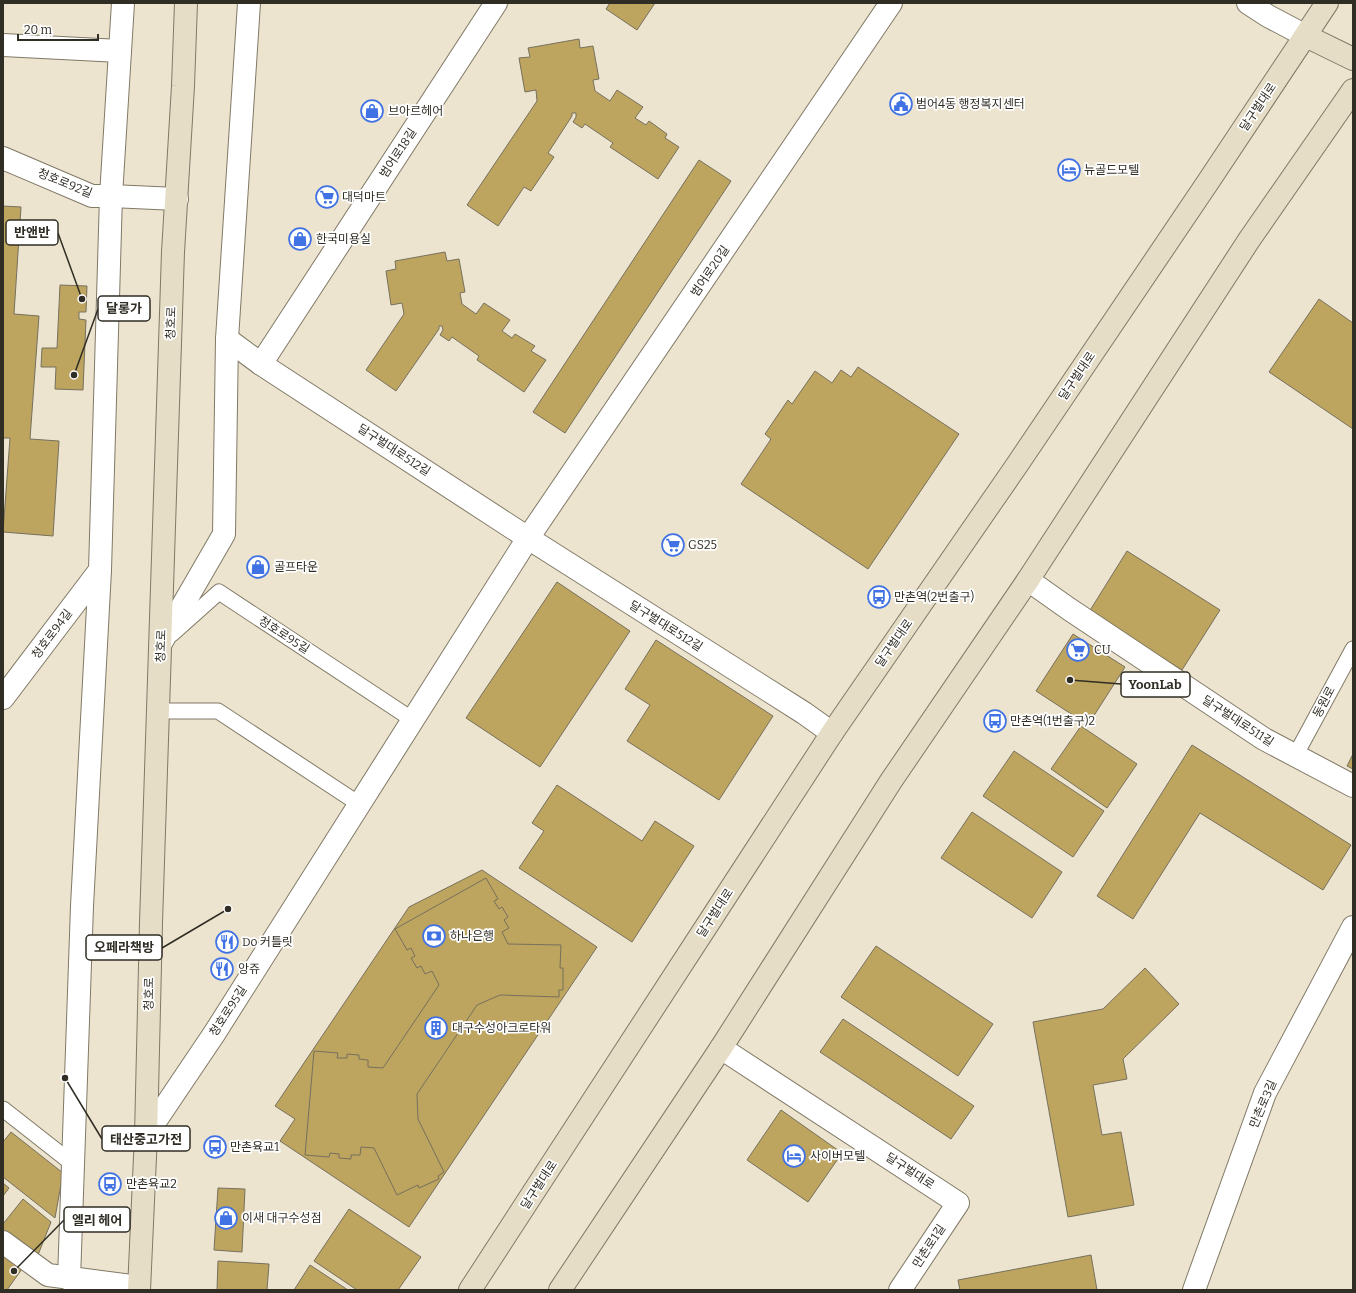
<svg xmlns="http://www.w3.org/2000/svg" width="1356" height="1293" font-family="Bitter,'Noto Sans KR',serif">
  <rect width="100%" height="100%" fill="#ece4cf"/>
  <g fill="#bda45f" stroke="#77705d">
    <polygon points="610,3 655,3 637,30 606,9"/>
    <polygon points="579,39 580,48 593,46 599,79 593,80 595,91 610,101 617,90 643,107 635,118 646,125 649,121 667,134 665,138 679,147 658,179 610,147 613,143 585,124 582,128 573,122 576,117 576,113 572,113 572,116 548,153 554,157 531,191 524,187 498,226 467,205 537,101 536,90 525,92 519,58 530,57 528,48"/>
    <polygon points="699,160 731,181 565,433 533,412"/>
    <polygon points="3,206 21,207 14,314 39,316 30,439 59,441 53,536 3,532 10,438 3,438"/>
    <polygon points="445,252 447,261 459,259 465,292 460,293 462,304 476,314 484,303 510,320 502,331 512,338 515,334 535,346 531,351 546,360 524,392 477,360 479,356 452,337 449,341 440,335 443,330 442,326 439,326 439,329 396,391 366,370 404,314 402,303 391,305 386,271 396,269 395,261"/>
    <polygon points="60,285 87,286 86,312 79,312 79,319 86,320 83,390 55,389 56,367 41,367 42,348 57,348"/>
    <polygon points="1319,299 1353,323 1353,429 1269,372"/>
    <polygon points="858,367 959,434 868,569 741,484 771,439 765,434 788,400 792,404 815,371 832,383 841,370 851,377"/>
    <polygon points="1127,551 1220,610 1182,670 1089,612"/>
    <polygon points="557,582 630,631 540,767 466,718"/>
    <polygon points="1073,634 1125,667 1088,725 1036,691"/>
    <polygon points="656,640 773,716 719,800 627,741 650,705 625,689"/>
    <polygon points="1081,726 1137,764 1107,808 1051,769"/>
    <polygon points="1192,745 1351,845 1323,890 1200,813 1133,919 1097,896"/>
    <polygon points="1014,751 1104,811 1073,857 983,796"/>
    <polygon points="1353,754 1353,769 1347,766"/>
    <polygon points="557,785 642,841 655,821 694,846 632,942 519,868 544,831 532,823"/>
    <polygon points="972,812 1062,872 1032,918 941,858"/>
    <polygon points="482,870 597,947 409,1227 280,1141 295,1119 275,1106 409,907"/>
    <polygon points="486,878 498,899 494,901 499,909 502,907 508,917 504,920 509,928 502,932 508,944 561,945 560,968 563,968 563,990 559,990 559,997 500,995 477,1005 417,1094 418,1119 444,1172 438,1176 439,1179 419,1188 418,1185 397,1195 374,1148 361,1147 360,1155 351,1155 351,1159 339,1158 339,1154 330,1153 329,1157 305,1155 314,1051 338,1053 337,1058 347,1058 347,1054 359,1055 359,1059 368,1060 368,1067 383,1068 439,985 432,971 425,974 421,966 417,968 411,958 415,956 411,948 407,950 395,929"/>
    <polygon points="876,946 993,1024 958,1076 841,997"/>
    <polygon points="1145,968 1179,1004 1123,1059 1127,1079 1093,1085 1102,1135 1121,1132 1134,1205 1068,1217 1033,1022 1103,1009"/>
    <polygon points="843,1019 974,1106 951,1139 820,1052"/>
    <polygon points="781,1110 842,1153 808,1202 747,1160"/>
    <polygon points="11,1132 63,1173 55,1218 3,1177 3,1142"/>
    <polygon points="3,1183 9,1188 3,1196"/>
    <polygon points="218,1188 245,1189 242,1252 214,1250"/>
    <polygon points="23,1199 51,1222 36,1260 3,1233 3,1224"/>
    <polygon points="349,1209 421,1257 398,1290 357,1290 314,1261"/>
    <polygon points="3,1255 22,1269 7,1290 3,1290"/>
    <polygon points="1091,1255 1097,1290 960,1290 958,1280"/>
    <polygon points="218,1261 269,1264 267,1290 217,1290"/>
    <polygon points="310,1265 348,1290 294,1290"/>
  </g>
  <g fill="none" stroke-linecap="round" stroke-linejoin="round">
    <g stroke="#807966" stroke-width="17">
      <g id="lane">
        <polyline points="172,634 219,592 413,720"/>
        <polyline points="159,711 218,711 359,804"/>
        <polyline points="1295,756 1353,649"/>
        <polyline points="3,1109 73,1164"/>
      </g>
    </g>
    <g stroke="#807966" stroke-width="24">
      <g id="street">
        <polyline points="1248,3 1268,16 1306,36"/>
        <polyline points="3,45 120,51"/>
        <polyline points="3,158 92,196 111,196 177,199"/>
        <polyline points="227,339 261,364 528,538 804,713 832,733"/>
        <polyline points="261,364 496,3"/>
        <polyline points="1028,580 1069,609 1264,739 1353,786"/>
        <polyline points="161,643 224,534 227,339 249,3"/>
        <polyline points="3,698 100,570"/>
        <polyline points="721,1048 958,1203 900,1290"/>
        <polyline points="146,1135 214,1034 528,538 891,3"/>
        <polyline points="3,1242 48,1275 139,1287"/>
        <polyline points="69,1279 82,906 100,570 111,196 123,3"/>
        <polyline points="1194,1290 1265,1093 1353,927"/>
      </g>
    </g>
    <g stroke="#807966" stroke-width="24">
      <g id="secondary">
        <polyline points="1306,36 1353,59"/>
        <polyline points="139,1290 146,1135 151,923 173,252 183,86 186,3"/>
        <polyline points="470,1290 832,733 1017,465 1208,182 1327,3"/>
        <polyline points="560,1290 721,1048 891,781 1028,580 1249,240 1353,90"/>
      </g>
    </g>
    <use href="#lane" stroke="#fff" stroke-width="15"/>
    <use href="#street" stroke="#fff" stroke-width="22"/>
    <use href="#secondary" stroke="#e5ddc6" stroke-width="22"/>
  </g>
  <defs>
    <g id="civic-ring" transform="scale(1.15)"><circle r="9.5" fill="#fff" stroke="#4072e3" stroke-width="1.5"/><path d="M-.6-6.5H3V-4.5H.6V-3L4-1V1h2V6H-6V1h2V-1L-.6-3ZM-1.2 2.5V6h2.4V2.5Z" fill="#4072e3"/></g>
    <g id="shop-ring" transform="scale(1.15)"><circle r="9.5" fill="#fff" stroke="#4072e3" stroke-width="1.5"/><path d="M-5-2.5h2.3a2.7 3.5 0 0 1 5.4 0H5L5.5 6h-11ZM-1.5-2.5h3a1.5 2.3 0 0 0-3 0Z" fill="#4072e3"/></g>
    <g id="hotel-ring" transform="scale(1.15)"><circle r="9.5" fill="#fff" stroke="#4072e3" stroke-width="1.5"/><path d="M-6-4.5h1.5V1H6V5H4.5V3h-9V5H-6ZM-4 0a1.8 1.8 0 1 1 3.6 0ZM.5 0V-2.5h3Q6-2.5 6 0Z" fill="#4072e3"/></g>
    <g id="supermarket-ring" transform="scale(1.15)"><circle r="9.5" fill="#fff" stroke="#4072e3" stroke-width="1.5"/><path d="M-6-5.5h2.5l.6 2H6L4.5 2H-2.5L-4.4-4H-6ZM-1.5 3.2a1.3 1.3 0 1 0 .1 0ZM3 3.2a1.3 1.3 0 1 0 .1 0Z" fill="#4072e3"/></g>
    <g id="bus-ring" transform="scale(1.15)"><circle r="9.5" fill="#fff" stroke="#4072e3" stroke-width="1.5"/><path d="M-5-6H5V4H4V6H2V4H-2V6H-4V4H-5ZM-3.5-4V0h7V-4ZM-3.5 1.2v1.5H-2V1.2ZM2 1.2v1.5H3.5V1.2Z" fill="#4072e3"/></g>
    <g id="bank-ring" transform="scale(1.15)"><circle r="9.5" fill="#fff" stroke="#4072e3" stroke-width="1.5"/><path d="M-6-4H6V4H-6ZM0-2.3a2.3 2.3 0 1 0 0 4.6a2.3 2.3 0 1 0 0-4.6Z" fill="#4072e3"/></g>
    <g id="restaurant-ring" transform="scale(1.15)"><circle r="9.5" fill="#fff" stroke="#4072e3" stroke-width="1.5"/><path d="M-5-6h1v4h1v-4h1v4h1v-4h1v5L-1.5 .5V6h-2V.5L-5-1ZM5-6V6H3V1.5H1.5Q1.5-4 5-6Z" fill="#4072e3"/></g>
    <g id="building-ring" transform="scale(1.15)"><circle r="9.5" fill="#fff" stroke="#4072e3" stroke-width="1.5"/><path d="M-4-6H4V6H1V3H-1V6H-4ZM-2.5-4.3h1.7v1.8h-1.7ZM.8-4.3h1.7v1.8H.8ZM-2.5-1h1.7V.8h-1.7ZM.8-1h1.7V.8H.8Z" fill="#4072e3"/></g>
  </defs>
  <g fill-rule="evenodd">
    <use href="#civic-ring" x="901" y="104"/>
    <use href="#shop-ring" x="372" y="111"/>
    <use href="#hotel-ring" x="1069" y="170"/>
    <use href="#supermarket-ring" x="327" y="197"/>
    <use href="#shop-ring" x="300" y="239"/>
    <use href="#supermarket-ring" x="673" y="545"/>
    <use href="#shop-ring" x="258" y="567"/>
    <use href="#bus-ring" x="879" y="597"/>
    <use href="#supermarket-ring" x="1078" y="650"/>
    <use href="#bus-ring" x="995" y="721"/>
    <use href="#bank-ring" x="434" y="936"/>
    <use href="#restaurant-ring" x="227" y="942"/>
    <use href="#restaurant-ring" x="222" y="969"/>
    <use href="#building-ring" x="436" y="1028"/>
    <use href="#bus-ring" x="215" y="1147"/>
    <use href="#hotel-ring" x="794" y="1156"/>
    <use href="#bus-ring" x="110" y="1184"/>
    <use href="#shop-ring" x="226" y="1218"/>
  </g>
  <g text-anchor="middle" stroke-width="3.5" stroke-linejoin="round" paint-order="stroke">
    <g font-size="12" fill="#302d25" stroke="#fff" text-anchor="start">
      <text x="916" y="108">범어4동 행정복지센터</text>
      <text x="388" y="115">브아르헤어</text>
      <text x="1084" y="174">뉴골드모텔</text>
      <text x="342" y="201">대덕마트</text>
      <text x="316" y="243">한국미용실</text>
      <text x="688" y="549">GS25</text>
      <text x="274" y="571">골프타운</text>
      <text x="894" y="601">만촌역(2번출구)</text>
      <text x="1094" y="654">CU</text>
      <text x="1010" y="725">만촌역(1번출구)2</text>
      <text x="450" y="940">하나은행</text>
      <text x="242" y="946">Do 커틀릿</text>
      <text x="238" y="973">앙쥬</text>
      <text x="452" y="1032">대구수성아크로타워</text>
      <text x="230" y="1151">만촌육교1</text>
      <text x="810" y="1160">사이버모텔</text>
      <text x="126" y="1188">만촌육교2</text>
      <text x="242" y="1222">이새 대구수성점</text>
    </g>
    <g font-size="12" fill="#302d25" stroke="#fff">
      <text transform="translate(1258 107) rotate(-56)" y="4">달구벌대로</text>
      <text transform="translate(398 153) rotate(-57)" y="4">범어로18길</text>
      <text transform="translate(65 183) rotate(22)" y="4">청호로92길</text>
      <text transform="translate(710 271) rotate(-56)" y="4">범어로20길</text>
      <text transform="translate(171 323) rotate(-88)" y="4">청호로</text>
      <text transform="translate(1077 376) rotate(-56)" y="4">달구벌대로</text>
      <text transform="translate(394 450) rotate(33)" y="4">달구벌대로512길</text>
      <text transform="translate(666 626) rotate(32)" y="4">달구벌대로512길</text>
      <text transform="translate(52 634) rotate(-53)" y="4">청호로94길</text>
      <text transform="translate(284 635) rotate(33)" y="4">청호로95길</text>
      <text transform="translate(894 643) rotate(-55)" y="4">달구벌대로</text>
      <text transform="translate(161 646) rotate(-88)" y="4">청호로</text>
      <text transform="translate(1324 702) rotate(-62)" y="4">동원로</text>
      <text transform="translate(1238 721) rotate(33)" y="4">달구벌대로511길</text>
      <text transform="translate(715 913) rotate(-57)" y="4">달구벌대로</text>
      <text transform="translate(149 994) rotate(-89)" y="4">청호로</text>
      <text transform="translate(228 1011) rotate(-57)" y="4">청호로95길</text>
      <text transform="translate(1263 1104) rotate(-67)" y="4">만촌로3길</text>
      <text transform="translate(910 1171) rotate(33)" y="4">달구벌대로</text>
      <text transform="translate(539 1185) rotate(-57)" y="4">달구벌대로</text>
      <text transform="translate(929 1246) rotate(-57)" y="4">만촌로1길</text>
    </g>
  </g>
  <path fill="none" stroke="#302d25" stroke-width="1.5" d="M82 299L58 233M74 375L98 309M1070 680L1121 684M228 909L162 948M65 1078L102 1139M14 1271L64 1220"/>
  <g fill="#302d25" stroke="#fff" stroke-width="1.5">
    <circle cx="82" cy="299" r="4"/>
    <circle cx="74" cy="375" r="4"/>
    <circle cx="1070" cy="680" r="4"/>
    <circle cx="228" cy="909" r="4"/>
    <circle cx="65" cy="1078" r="4"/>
    <circle cx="14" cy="1271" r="4"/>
  </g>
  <g fill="#fff" stroke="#302d25" stroke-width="1.5">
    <rect x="6" y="220" width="52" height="25" rx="4"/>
    <rect x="98" y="296" width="52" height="25" rx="4"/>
    <rect x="1121" y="672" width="69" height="25" rx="4"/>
    <rect x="86" y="935" width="76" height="25" rx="4"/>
    <rect x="102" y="1126" width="88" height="25" rx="4"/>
    <rect x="64" y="1207" width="66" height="25" rx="4"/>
  </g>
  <g font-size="13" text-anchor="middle" font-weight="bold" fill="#302d25">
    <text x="32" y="237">반앤반</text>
    <text x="124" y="313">달롱가</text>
    <text x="1155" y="689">YoonLab</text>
    <text x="124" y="952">오페라책방</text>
    <text x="146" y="1144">태산중고가전</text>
    <text x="97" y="1225">엘리 헤어</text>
  </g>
  <rect width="1356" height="1293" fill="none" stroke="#302d25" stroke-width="8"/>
  <path d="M18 34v6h80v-6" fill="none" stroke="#302d25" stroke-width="2"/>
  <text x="24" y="34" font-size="12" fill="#302d25" stroke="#ffffff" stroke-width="3" paint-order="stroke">20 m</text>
</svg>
